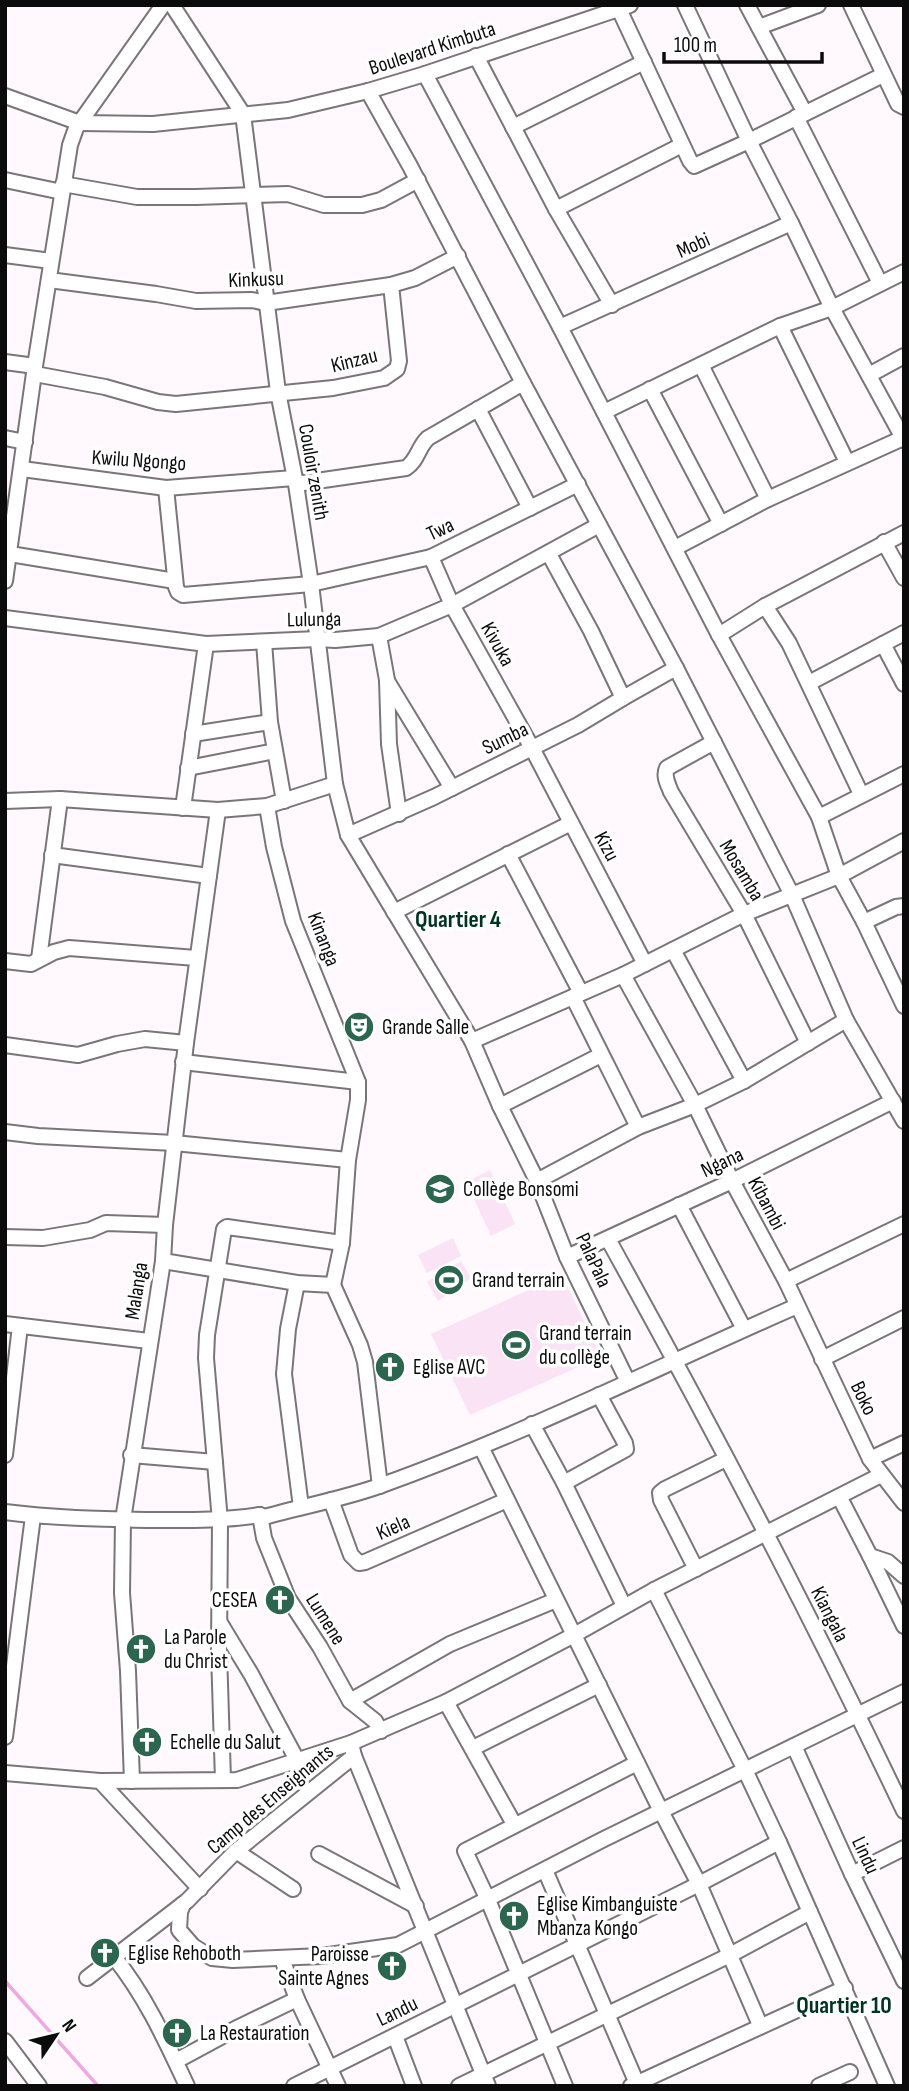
<svg xmlns="http://www.w3.org/2000/svg" width="909" height="2091" font-family="'Sofia Sans Condensed',sans-serif">
  <rect width="100%" height="100%" fill="#fff9fd"/>
  <g fill="#f9e3f4">
    <polygon points="490,1170 515,1224 491,1236 466,1182"/>
    <polygon points="453,1238 461,1256 427,1273 418,1255"/>
    <polygon points="461,1261 471,1278 438,1301 427,1282"/>
    <polygon points="562,1275 601,1357 470,1415 431,1334"/>
  </g>
  <g fill="none" stroke-linecap="round" stroke-linejoin="round">
    <polyline stroke="#eda9e0" stroke-width="3.5" points="5,1981 98,2086"/>
    <g stroke="#7a7579" stroke-width="18">
      <g id="minor">
        <polyline points="172,5 243,114 278,392 296,484 311,584 335,784 348,835 472,1041 500,1106 537,1181 567,1257 628,1382"/>
        <polyline points="685,5 749,141 791,223 832,308 904,440"/>
        <polyline points="747,5 805,113"/>
        <polyline points="851,5 898,104 904,107"/>
        <polyline points="619,9 690,161 694,166 749,141 883,75"/>
        <polyline points="759,27 818,5"/>
        <polyline points="476,56 556,209 612,305"/>
        <polyline points="425,74 560,327 719,635 819,817 839,876 864,922 904,1006"/>
        <polyline points="368,91 410,166 523,383 676,668 792,895 846,1020 904,1121"/>
        <polyline points="5,96 80,123 153,124 288,110 368,91 425,74 630,5"/>
        <polyline points="796,117 880,283"/>
        <polyline points="513,127 644,62"/>
        <polyline points="5,180 62,192"/>
        <polyline points="63,184 137,197 196,197 288,194 324,205 362,205 381,200 418,180"/>
        <polyline points="556,209 682,145"/>
        <polyline points="5,255 51,261"/>
        <polyline points="49,280 156,294 196,301 252,300 266,303 391,285 415,278 458,256"/>
        <polyline points="780,326 847,462"/>
        <polyline points="560,327 791,223"/>
        <polyline points="5,362 35,366"/>
        <polyline points="701,365 768,499"/>
        <polyline points="35,374 105,387 158,402 176,404 333,388 384,378 397,369 399,361 391,285"/>
        <polyline points="869,375 904,356"/>
        <polyline points="650,389 721,524"/>
        <polyline points="478,409 530,508"/>
        <polyline points="604,412 780,326 832,308 904,272"/>
        <polyline points="5,438 25,442"/>
        <polyline points="22,469 166,488 294,478"/>
        <path d="M 296,484 L 406,468 C 418,460 418,447 428,438 L 523,383"/>
        <polyline points="166,488 176,587 178,592 183,595 311,584 431,557 578,484"/>
        <polyline points="884,542 904,578"/>
        <polyline points="675,548 768,499 903,438"/>
        <polyline points="10,554 175,581"/>
        <polyline points="549,554 591,631 623,698"/>
        <polyline points="431,557 452,605 532,748 645,964"/>
        <polyline points="5,581 35,366 70,145 76,128 163,5"/>
        <polyline points="765,606 789,643 861,794"/>
        <polyline points="5,618 206,644 318,639 335,640 379,636 452,605 599,525"/>
        <polyline points="719,635 765,606 904,533"/>
        <polyline points="379,636 387,680 389,744 399,814"/>
        <polyline points="264,642 270,722 284,801"/>
        <polyline points="883,644 904,684"/>
        <polyline points="387,681 452,788"/>
        <polyline points="809,683 904,633"/>
        <polyline points="193,734 270,722"/>
        <path d="M 714,742 L 667,768 C 663,776 668,784 671,792 L 744,914 L 808,1043"/>
        <polyline points="188,768 275,751"/>
        <polyline points="5,801 60,799 218,810 267,806 335,784"/>
        <polyline points="267,806 274,847 293,921 358,1082 358,1100 348,1160 342,1243 333,1285"/>
        <polyline points="183,808 206,644"/>
        <polyline points="819,817 904,774"/>
        <polyline points="348,835 434,797 578,725 623,698 676,668"/>
        <polyline points="508,854 581,993"/>
        <polyline points="52,855 209,876"/>
        <polyline points="394,912 571,823"/>
        <polyline points="864,922 896,907 904,906"/>
        <polyline points="673,950 744,1081"/>
        <polyline points="39,959 60,799"/>
        <polyline points="5,961 31,964 54,952 69,948 196,958"/>
        <polyline points="623,975 695,1105 732,1181 786,1281 870,1459 904,1503"/>
        <polyline points="573,997 638,1127"/>
        <polyline points="472,1041 623,975 744,914 839,876 904,841"/>
        <polyline points="5,1045 78,1055 117,1044 145,1039 186,1043"/>
        <polyline points="183,1062 358,1082"/>
        <polyline points="500,1106 601,1055"/>
        <polyline points="5,1132 38,1136 174,1143 348,1160"/>
        <polyline points="537,1181 638,1127 695,1105 744,1081 846,1020"/>
        <polyline points="679,1205 744,1329"/>
        <polyline points="5,1237 43,1238 90,1230 106,1223 165,1225"/>
        <path d="M 608,1239 C 712,1427 812,1617 904,1811"/>
        <polyline points="567,1257 732,1181 893,1101"/>
        <polyline points="163,1261 297,1283 333,1285"/>
        <polyline points="786,1281 904,1224"/>
        <polyline points="297,1283 288,1329 284,1374 301,1507"/>
        <polyline points="333,1285 360,1345 365,1362 380,1486"/>
        <polyline points="5,1324 149,1341"/>
        <polyline points="822,1359 904,1318"/>
        <polyline points="532,1424 564,1483 624,1606"/>
        <polyline points="481,1447 661,1811 699,1884 760,2025"/>
        <polyline points="5,1455 20,1326"/>
        <polyline points="131,1455 215,1462"/>
        <polyline points="870,1459 904,1443"/>
        <polyline points="564,1483 626,1449 625,1443 599,1395"/>
        <polyline points="840,1498 870,1556 904,1626"/>
        <polyline points="331,1500 351,1555 359,1563 365,1562 507,1500"/>
        <path d="M 5,1512 C 52,1518 99,1519 146,1520 C 186,1520 221,1521 260,1515 L 264,1517 C 303,1506 344,1499 382,1485 C 524,1434 660,1366 797,1306"/>
        <polyline points="260,1515 264,1538 288,1598 320,1647 350,1701 375,1721 381,1731"/>
        <polyline points="870,1556 888,1562 904,1576"/>
        <polyline points="696,1569 661,1500 660,1493 665,1489 726,1459"/>
        <polyline points="654,1590 745,1770 779,1842 887,2086"/>
        <polyline points="220,1623 251,1674 297,1760"/>
        <polyline points="350,1701 450,1644 556,1600"/>
        <polyline points="446,1702 514,1824"/>
        <polyline points="5,1737 33,1516"/>
        <polyline points="351,1743 354,1756 488,2086"/>
        <polyline points="794,1746 852,1874 904,1981"/>
        <polyline points="473,1748 599,1685"/>
        <polyline points="5,1773 100,1781 237,1780 351,1743 446,1702 574,1635 654,1590 881,1475"/>
        <polyline points="223,1780 219,1652 220,1521 206,1358 207,1335 224,1229 227,1227 342,1243"/>
        <polyline points="100,1781 200,1889"/>
        <polyline points="132,1781 128,1671 122,1593 123,1520 163,1261 165,1225 186,1043 218,810"/>
        <polyline points="236,1851 293,1889"/>
        <polyline points="319,1854 416,1906"/>
        <polyline points="545,1870 638,2086"/>
        <polyline points="852,1874 904,1848"/>
        <polyline points="183,1904 180,1912 179,1930 193,1946 212,1958 233,1960 322,1956 398,1945 602,1840 904,1692"/>
        <path d="M 114,1957 C 145,1995 166,2041 187,2086"/>
        <polyline points="282,1959 297,1999 338,2086"/>
        <polyline points="87,1978 187,1901 236,1851 354,1756"/>
        <polyline points="395,2036 414,2086"/>
        <polyline points="5,2041 39,2086"/>
        <polyline points="176,2061 239,2027 297,1999"/>
        <polyline points="294,2086 699,1884 779,1842"/>
        <polyline points="459,2086 730,1955 810,1912"/>
        <polyline points="565,2086 488,1900 465,1851 637,1763"/>
        <polyline points="631,2086 845,1988"/>
        <polyline points="819,2086 850,2072"/>
      </g>
    </g>
    <use href="#minor" stroke="#fff" stroke-width="14"/>
  </g>
  <defs>
    <g id="theatre-disc" transform="scale(1.575)"><circle r="9.5" fill="#2d664f" stroke="#fff"/><path d="M-5-5.5Q0-4 5-5.5V0Q5 5 0 6Q-5 5-5 0ZM-3.3-2.5H-1v1.5H-3.3ZM1-2.5H3.3v1.5H1ZM-2.8 1Q0 5.5 2.8 1Z" fill="#fff"/></g>
    <g id="school-disc" transform="scale(1.575)"><circle r="9.5" fill="#2d664f" stroke="#fff"/><path d="M0-5L7-2L0 1L-7-2ZM-4 1L0 2.5L4 1V4Q0 6-4 4Z" fill="#fff"/></g>
    <g id="stadium-disc" transform="scale(1.575)"><circle r="9.5" fill="#2d664f" stroke="#fff"/><path d="M0-5a6.5 5 0 1 0 0 10a6.5 5 0 1 0 0-10ZM-3.5-1.8h7v3.6h-7Z" fill="#fff"/></g>
    <g id="church-disc" transform="scale(1.575)"><circle r="9.5" fill="#2d664f" stroke="#fff"/><path d="M-1.2-6h2.4v3.5h3.3v2.4h-3.3V6h-2.4V-.1h-3.3v-2.4h3.3Z" fill="#fff"/></g>
  </defs>
  <g fill-rule="evenodd">
    <use href="#theatre-disc" x="359" y="1027"/>
    <use href="#school-disc" x="440" y="1189"/>
    <use href="#stadium-disc" x="449" y="1280"/>
    <use href="#stadium-disc" x="516" y="1345"/>
    <use href="#church-disc" x="390" y="1367"/>
    <use href="#church-disc" x="280" y="1600"/>
    <use href="#church-disc" x="141" y="1649"/>
    <use href="#church-disc" x="147" y="1742"/>
    <use href="#church-disc" x="514" y="1916"/>
    <use href="#church-disc" x="105" y="1953"/>
    <use href="#church-disc" x="392" y="1966"/>
    <use href="#church-disc" x="177" y="2033"/>
  </g>
  <g text-anchor="middle" stroke-width="7" stroke-linejoin="round" paint-order="stroke">
    <g font-size="21" fill="#0c0b0c" stroke="#fff">
      <text transform="translate(432 48) rotate(-18)" y="7">Boulevard Kimbuta</text>
      <text transform="translate(693 245) rotate(-24)" y="7">Mobi</text>
      <text transform="translate(256 279) rotate(-2)" y="7">Kinkusu</text>
      <text transform="translate(354 360) rotate(-14)" y="7">Kinzau</text>
      <text transform="translate(139 460) rotate(4)" y="7">Kwilu Ngongo</text>
      <text transform="translate(314 472) rotate(80)" y="7">Couloir zenith</text>
      <text transform="translate(440 529) rotate(-25)" y="7">Twa</text>
      <text transform="translate(314 619) rotate(-1)" y="7">Lulunga</text>
      <text transform="translate(498 644) rotate(61)" y="7">Kivuka</text>
      <text transform="translate(505 738) rotate(-26)" y="7">Sumba</text>
      <text transform="translate(607 846) rotate(62)" y="7">Kizu</text>
      <text transform="translate(742 870) rotate(59)" y="7">Mosamba</text>
      <text transform="translate(324 939) rotate(69)" y="7">Kinanga</text>
      <text transform="translate(722 1162) rotate(-25)" y="7">Ngana</text>
      <text transform="translate(767 1203) rotate(62)" y="7">Kibambi</text>
      <text transform="translate(594 1260) rotate(65)" y="7">PalaPala</text>
      <text transform="translate(136 1291) rotate(-81)" y="7">Malanga</text>
      <text transform="translate(864 1398) rotate(64)" y="7">Boko</text>
      <text transform="translate(393 1527) rotate(-24)" y="7">Kiela</text>
      <text transform="translate(830 1614) rotate(63)" y="7">Kiangala</text>
      <text transform="translate(326 1619) rotate(58)" y="7">Lumene</text>
      <text transform="translate(270 1799) rotate(-40)" y="7">Camp des Enseignants</text>
      <text transform="translate(866 1855) rotate(65)" y="7">Lindu</text>
      <text transform="translate(397 2011) rotate(-26)" y="7">Landu</text>
    </g>
    <g font-size="21" fill="#0c0b0c" stroke="#fff" text-anchor="start">
      <text x="382" y="1034">Grande Salle</text>
      <text x="463" y="1196">Collège Bonsomi</text>
      <text x="472" y="1287">Grand terrain</text>
      <text x="539" y="1340">Grand terrain<tspan x="539" dy="24">du collège</tspan></text>
      <text x="413" y="1374">Eglise AVC</text>
      <text x="257" y="1607" text-anchor="end">CESEA</text>
      <text x="164" y="1644">La Parole<tspan x="164" dy="24">du Christ</tspan></text>
      <text x="170" y="1749">Echelle du Salut</text>
      <text x="537" y="1911">Eglise Kimbanguiste<tspan x="537" dy="24">Mbanza Kongo</tspan></text>
      <text x="128" y="1960">Eglise Rehoboth</text>
      <text x="369" y="1961" text-anchor="end">Paroisse<tspan x="369" dy="24">Sainte Agnes</tspan></text>
      <text x="200" y="2040">La Restauration</text>
    </g>
    <g font-size="24" font-weight="bold" fill="#013322" stroke="#fff">
      <text x="458" y="927">Quartier 4</text>
      <text x="844" y="2013">Quartier 10</text>
    </g>
  </g>
  <rect width="909" height="2091" fill="none" stroke="#0c0b0c" stroke-width="14"/>
  <g transform="translate(56 2035) rotate(55)" stroke="#ffffff" stroke-width="5" paint-order="stroke">
  <path d="M0-5L12 26L0 18L-12 26Z" fill="#0c0b0c"/>
  <text y="-10" font-size="19" font-weight="bold" text-anchor="middle" fill="#0c0b0c">N</text>
  </g>
  <path d="M664 52v10h158v-10" fill="none" stroke="#0c0b0c" stroke-width="3.5"/>
  <text x="674" y="52" font-size="21" fill="#0c0b0c" stroke="#ffffff" stroke-width="5" paint-order="stroke">100 m</text>
</svg>
